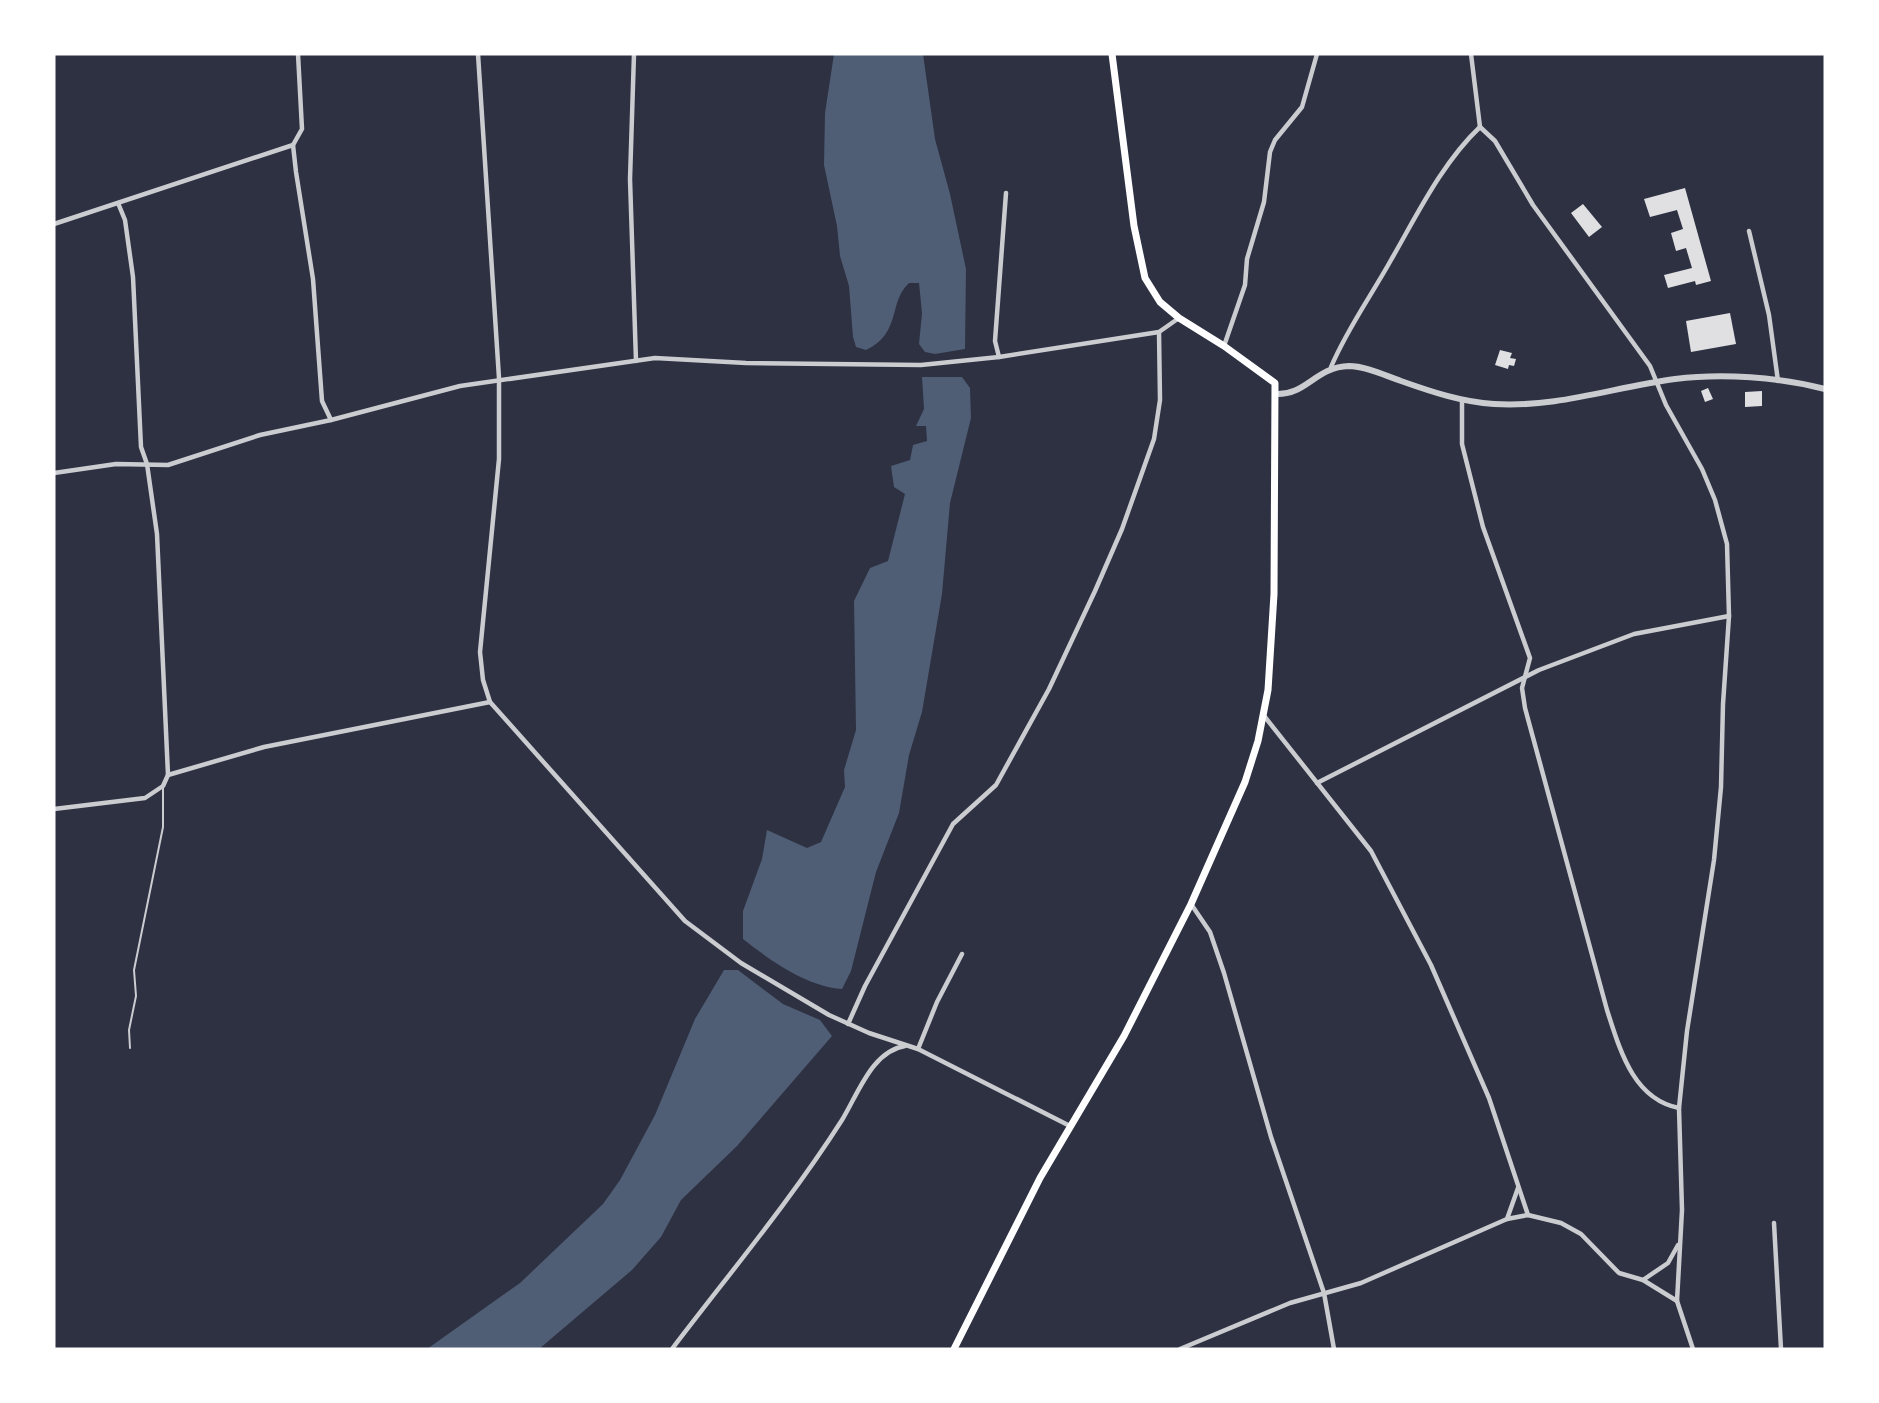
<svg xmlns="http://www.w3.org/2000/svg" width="1879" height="1403" font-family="'Libre Baskerville',serif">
  <rect width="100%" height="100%" fill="#2d3142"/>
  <g fill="#4f5d75">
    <path d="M 834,54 L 923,54 L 935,139 L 950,194 L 966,269 L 965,349 L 935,354 L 925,352 L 919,344 L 922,313 L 919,283 L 909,283 C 888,302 902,333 866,350 L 856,347 L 853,337 L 849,286 L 840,256 L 837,226 L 824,165 L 825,113 Z"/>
    <path d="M 922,377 L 962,377 L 970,388 L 971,418 L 950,503 L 942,594 L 922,712 L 909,755 L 899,813 L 876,872 L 851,971 L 842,989 C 806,986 771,961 743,939 L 743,911 L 762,859 L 767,830 L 807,848 L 821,842 L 845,787 L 844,770 L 856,730 L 854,601 L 870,568 L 888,561 L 905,494 L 894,487 L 891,466 L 910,460 L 913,445 L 927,441 L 926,426 L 916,426 L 924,409 Z"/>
    <polygon points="724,970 738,970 783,1004 820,1020 832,1036 737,1146 681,1200 661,1237 632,1270 539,1349 427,1349 520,1283 603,1204 620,1180 655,1115 695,1019"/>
  </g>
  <g fill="#e0e0e3">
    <polygon points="1685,188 1711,281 1696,285 1695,281 1668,288 1664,275 1692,268 1686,248 1676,251 1671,233 1683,229 1677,210 1650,217 1644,199"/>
    <polygon points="1583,204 1602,227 1589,237 1571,213"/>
    <polygon points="1730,313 1736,344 1691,352 1686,321"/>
    <polygon points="1500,350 1512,353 1510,358 1516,359 1514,366 1509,365 1508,369 1495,365"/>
    <polygon points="1708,388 1713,399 1705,402 1701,391"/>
    <polygon points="1762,391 1762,406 1745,407 1745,392"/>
  </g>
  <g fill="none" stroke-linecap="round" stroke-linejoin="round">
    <polyline stroke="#caccd0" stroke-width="2" points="130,1048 129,1030 136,996 134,970 163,827 163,787"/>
    <g stroke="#caccd0" stroke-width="4.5">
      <polyline points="298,54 302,129 293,145 296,172 313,279 322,401 331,420"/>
      <polyline points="478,54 499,378 499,459 480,652 483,680 490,702 685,921 741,963 829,1015 869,1033 918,1049 1070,1126"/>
      <polyline points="634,54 630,179 636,361"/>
      <polyline points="1471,54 1480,127"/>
      <polyline points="1480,127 1495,141 1533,205 1650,366 1666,405 1702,469 1715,500 1727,544 1729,616 1723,704 1721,787 1714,860 1687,1031 1679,1108 1682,1210 1677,1301 1693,1349"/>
      <polyline points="54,224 293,145"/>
      <polyline points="1749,231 1769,315 1778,381"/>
      <polyline points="1224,346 1245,285 1247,259 1264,202 1270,152 1275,140 1302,107 1317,54"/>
      <polyline points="999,357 995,341 1006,193"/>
      <path d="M 1331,367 C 1347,329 1371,296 1391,260 C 1417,215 1442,163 1480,127"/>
      <path d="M 1462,400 L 1462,444 L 1483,527 L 1530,658 L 1522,688 L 1525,708 L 1607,1010 C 1620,1050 1633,1099 1679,1108"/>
      <polyline points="54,473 116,464 168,465 260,435 331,420 460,386 655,358 746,363 921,365 999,357 1159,332 1179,318"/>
      <polyline points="1265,717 1371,851 1431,965 1489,1098 1528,1215"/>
      <polyline points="168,775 264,747 490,702"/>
      <polyline points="1317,783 1539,670 1634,634 1729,616"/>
      <polyline points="54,809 145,798 163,786 168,775 157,534 147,464 141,447 133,277 125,220 118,203"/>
      <polyline points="1191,904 1210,932 1224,973 1271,1137 1324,1293 1334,1349"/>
      <polyline points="848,1024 865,986 953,824 996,785 1049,689 1095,591 1122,529 1154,439 1160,400 1159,332"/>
      <polyline points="918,1049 937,1002 962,954"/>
      <polyline points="1507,1219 1518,1188"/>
      <polyline points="1774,1223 1781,1349"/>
      <polyline points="1643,1280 1668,1263 1678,1245"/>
      <path d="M 672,1349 C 729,1274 791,1200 842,1120 C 858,1094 872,1051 905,1046"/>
      <polyline points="1180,1349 1290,1303 1361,1283 1507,1219 1528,1215 1561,1223 1581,1234 1619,1273 1643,1280 1677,1301"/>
    </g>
    <path stroke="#caccd0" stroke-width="6" d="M 1275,394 C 1306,396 1315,367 1349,366 C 1366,366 1386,376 1401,381 C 1432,392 1462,402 1494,404 C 1557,408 1614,387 1675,379 C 1722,373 1779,377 1825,389"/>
    <polyline stroke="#fff" stroke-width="7" points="954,1349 1040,1178 1124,1036 1191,904 1245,782 1258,741 1268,690 1274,594 1275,383 1224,346 1179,318 1160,302 1145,278 1134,226 1112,54"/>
  </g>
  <rect width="1879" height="1403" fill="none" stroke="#ffffff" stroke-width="111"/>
</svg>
